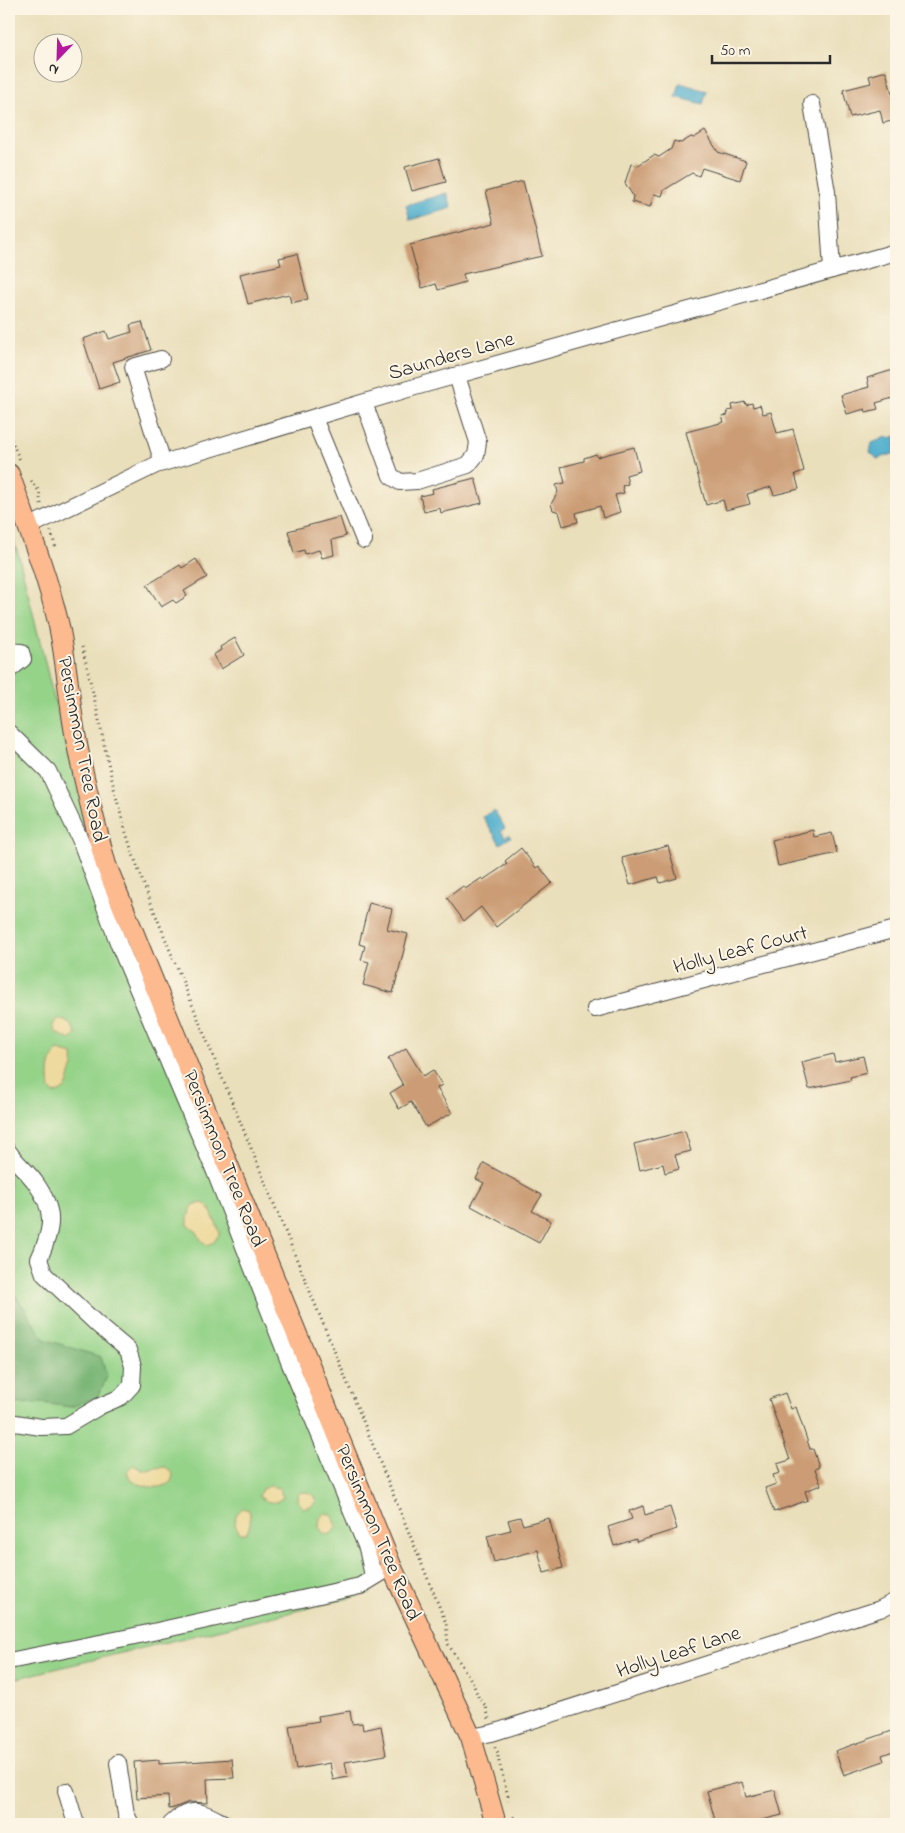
<svg xmlns="http://www.w3.org/2000/svg" width="905" height="1833" font-family="'Indie Flower',sans-serif">
  <rect width="100%" height="100%" fill="#fcf5e5"/>
  <filter id="ink" filterUnits="userSpaceOnUse"><feTurbulence type="fractalNoise" baseFrequency=".02" numOctaves="2"/><feDisplacementMap in="SourceGraphic" scale="10" xChannelSelector="R" yChannelSelector="G"/><feConvolveMatrix kernelMatrix="1 2 1 2 8 2 1 2 1" color-interpolation-filters="sRGB"/></filter>
  <filter id="wash" filterUnits="userSpaceOnUse"><feTurbulence type="fractalNoise" baseFrequency=".0096" numOctaves="4" result="noise"/><feDisplacementMap in="SourceGraphic" scale="20" xChannelSelector="R" yChannelSelector="G"/><feGaussianBlur stdDeviation="1.12" result="paint"/><feColorMatrix in="noise" values="0 0 0 0 0 0 0 0 0 0 0 0 0 0 0 0 0 1.4 0 .05"/><feComposite in="paint" operator="in"/></filter>
  <g filter="url(#wash)">
    <rect width="100%" height="100%" fill="#eadfbb"/>
    <polygon fill="#95d389" stroke="#607f5a" points="9,525 19,557 60,723 101,874 381,1556 371,1593 9,1680"/>
    <polygon fill="#78b575" stroke="#527050" points="9,1285 44,1339 101,1357 107,1377 97,1397 71,1407 42,1403 9,1404"/>
    <g fill="#eeda9e" stroke="#8c8264">
      <path d="M 57,1019 C 68,1021 73,1025 76,1035 L 70,1040 L 55,1032 L 53,1025 Z"/>
      <path d="M 58,1050 L 73,1054 C 74,1066 73,1065 70,1075 C 67,1087 67,1089 54,1094 L 50,1089 C 48,1074 48,1061 58,1050 Z"/>
      <polygon points="203,1203 209,1207 220,1233 214,1242 207,1245 201,1240 197,1232 188,1225 188,1216 193,1205"/>
      <path d="M 133,1465 L 144,1471 L 155,1468 L 166,1467 L 173,1474 L 171,1482 C 157,1491 145,1487 130,1480 L 127,1471 Z"/>
      <path d="M 270,1486 L 279,1488 L 283,1497 C 275,1505 267,1503 259,1496 L 262,1489 Z"/>
      <polygon points="306,1492 313,1495 316,1501 311,1506 303,1508 297,1499 298,1493"/>
      <path d="M 242,1508 L 249,1510 C 251,1519 251,1525 246,1533 L 240,1533 L 235,1525 L 236,1515 Z"/>
      <polygon points="325,1513 332,1515 337,1526 333,1532 328,1535 323,1533 319,1527 320,1518"/>
    </g>
    <g fill="#4dadcc" stroke="#3c6c7c">
      <polygon points="680,83 707,91 703,104 676,97"/>
      <polygon points="447,193 452,208 410,220 406,205"/>
      <polygon points="889,436 890,438 896,436 896,453 877,459 870,452 872,443"/>
      <polygon points="494,810 505,828 501,831 505,837 509,835 511,837 500,844 483,817"/>
    </g>
    <g id="blocks">
      <g fill="#cb9c75">
        <polygon points="886,71 892,94 896,93 896,120 883,123 880,110 850,117 843,90 871,83 869,76"/>
        <polygon points="705,131 718,152 746,161 740,180 702,168 699,176 692,173 664,190 662,196 654,194 650,207 632,202 633,196 625,183 631,164 637,166 654,155 659,157 671,149 674,141 681,143 691,137 694,138"/>
        <polygon points="439,158 446,182 412,191 405,167"/>
        <polygon points="523,181 542,256 463,274 465,282 438,290 436,284 422,288 410,245 494,223 486,191"/>
        <polygon points="297,254 308,299 291,303 289,294 248,304 240,274 281,265 279,258"/>
        <polygon points="142,322 151,350 113,362 120,382 99,389 83,339 106,331 109,339 132,332 130,325"/>
        <polygon points="896,369 896,397 876,403 878,409 866,412 865,409 847,414 841,395 869,387 867,378"/>
        <polygon points="745,402 746,405 752,403 753,407 760,405 763,414 771,412 777,433 793,429 804,471 795,474 799,489 774,495 771,487 747,494 750,504 726,510 723,500 706,505 686,432 724,422 722,416 728,415 727,411 733,410 732,405"/>
        <polygon points="634,447 640,471 626,475 628,484 622,486 624,493 615,495 620,512 603,518 600,506 576,513 578,522 563,526 559,512 553,510 551,504 558,492 556,485 565,483 561,467 584,461 584,458 596,454 597,457"/>
        <polygon points="475,478 482,503 441,513 440,508 424,512 420,496 433,493 432,489"/>
        <polygon points="340,517 346,536 332,540 334,555 322,558 319,550 305,554 304,550 294,553 288,531"/>
        <polygon points="196,559 207,577 184,591 187,596 176,603 173,600 161,607 147,585 180,565 182,568"/>
        <polygon points="235,638 244,655 221,669 213,655 221,650 220,647"/>
        <polygon points="813,830 814,837 832,833 837,853 778,866 772,840"/>
        <polygon points="668,846 677,878 660,883 658,877 630,885 622,858"/>
        <polygon points="521,848 536,868 539,866 552,883 496,927 481,907 464,921 447,898 463,886 465,889 482,878 483,880 507,864 505,861"/>
        <polygon points="369,903 392,909 387,929 408,934 393,993 363,985 369,962 361,960 365,946 359,944"/>
        <polygon points="406,1048 423,1076 433,1070 442,1085 437,1088 452,1113 426,1127 411,1102 399,1109 390,1093 403,1085 388,1059"/>
        <polygon points="833,1054 835,1062 863,1056 867,1073 850,1077 851,1080 809,1089 802,1062"/>
        <polygon points="685,1131 691,1151 675,1155 679,1169 665,1173 663,1164 640,1170 634,1144"/>
        <polygon points="484,1163 542,1195 532,1211 551,1221 539,1243 471,1206 484,1183 476,1179"/>
        <polygon points="785,1393 791,1409 796,1407 810,1449 813,1449 819,1467 815,1469 821,1485 805,1491 808,1500 774,1512 765,1488 776,1484 773,1475 780,1473 777,1464 790,1460 769,1399"/>
        <polygon points="643,1506 645,1515 670,1507 677,1529 636,1542 636,1539 614,1546 608,1527 632,1519 629,1511"/>
        <polygon points="520,1517 523,1525 549,1518 563,1568 544,1573 538,1550 494,1562 487,1536 511,1530 508,1520"/>
        <polygon points="350,1711 352,1724 362,1723 363,1730 381,1726 386,1755 345,1762 348,1777 333,1780 330,1763 296,1769 289,1726 319,1721 318,1716"/>
        <polygon points="892,1731 896,1744 896,1750 882,1755 884,1761 844,1775 835,1751"/>
        <polygon points="232,1759 234,1778 207,1779 208,1803 189,1802 174,1808 169,1809 168,1796 137,1798 134,1762 159,1760 159,1764"/>
        <polygon points="742,1782 746,1797 775,1790 782,1815 754,1822 755,1824 716,1824 707,1791"/>
      </g>
    </g>
  </g>
  <g filter="url(#ink)">
    <use href="#blocks" fill-opacity="0" stroke="#484641" stroke-width="1"/>
    <g fill="none" stroke-linecap="round" stroke-linejoin="round">
      <g stroke="#484641" stroke-width="18">
        <g id="minor">
          <polyline points="812,104 827,192 832,270"/>
          <polyline points="161,359 133,367 163,463"/>
          <polyline points="364,403 391,476 400,482 417,481 468,465 476,455 478,442 457,376"/>
          <polyline points="314,418 364,540"/>
          <polyline points="28,527 156,465 408,389 896,252"/>
          <polyline points="9,651 21,652 23,659 9,670"/>
          <polyline points="9,733 48,771 80,839 119,945 215,1172 290,1364 367,1548 373,1576"/>
          <polyline points="595,1009 896,929"/>
          <path d="M 9,1152 C 16,1163 27,1171 35,1182 C 56,1211 53,1228 39,1259 L 44,1274 L 97,1324 L 128,1350 L 133,1366 L 132,1385 L 121,1397 L 100,1406 L 66,1426 L 41,1427 L 9,1422"/>
          <polyline points="9,1661 130,1637 360,1586 383,1572"/>
          <polyline points="471,1737 492,1733 855,1617 880,1609 896,1601"/>
          <polyline points="118,1763 126,1814 131,1824"/>
          <polyline points="66,1791 76,1824"/>
          <path d="M 171,1824 C 192,1803 203,1813 226,1824"/>
        </g>
      </g>
      <g stroke="#484641" stroke-width="22">
        <path id="major" d="M 9,474 C 27,524 47,574 59,626 C 67,664 69,702 76,739 C 84,782 95,824 106,865 L 392,1568 L 471,1737 L 496,1824"/>
      </g>
      <g stroke="#484641" stroke-width="3" stroke-dasharray="1 4" stroke-linecap="butt">
        <polyline points="9,435 20,460"/>
        <polyline points="31,481 39,491 41,504"/>
        <polyline points="51,531 56,549"/>
        <path d="M 82,647 C 98,707 107,769 125,829 C 138,873 156,915 173,958 L 446,1623 L 448,1644 L 473,1683 L 479,1699 L 486,1706 L 489,1719"/>
        <polyline points="495,1747 498,1753 498,1758 509,1800"/>
        <polyline points="514,1816 516,1824"/>
      </g>
      <use href="#minor" stroke="#fff" stroke-width="16"/>
      <use href="#major" stroke="#fcba8e" stroke-width="20"/>
    </g>
  </g>
  <g text-anchor="middle" stroke-width="4" stroke-linejoin="round" paint-order="stroke">
    <g font-size="21" fill="#2b2b2b" stroke="#fcf5e5">
      <text transform="translate(451 355) rotate(-16)" y="7">Saunders Lane</text>
      <text transform="translate(83 749) rotate(79)" y="7">Persimmon Tree Road</text>
      <text transform="translate(740 949) rotate(-15)" y="7">Holly Leaf Court</text>
      <text transform="translate(225 1158) rotate(68)" y="7">Persimmon Tree Road</text>
      <text transform="translate(379 1532) rotate(67)" y="7">Persimmon Tree Road</text>
      <text transform="translate(678 1651) rotate(-18)" y="7">Holly Leaf Lane</text>
    </g>
  </g>
  <rect width="905" height="1833" fill="none" stroke="#fcf5e5" stroke-width="30"/>
  <g transform="translate(58 58) rotate(203)"><circle r="24" fill="#fcf5e5" stroke="#a8a49b"/>
  <path d="M0-4L9 19L0 12L-9 19Z" fill="#b5179e"/>
  <text y="-8" font-size="14" font-weight="bold" text-anchor="middle" fill="#2b2b2b">N</text>
  </g>
  <path d="M712 55v8h118v-8" fill="none" stroke="#2b2b2b" stroke-width="2.5"/>
  <text x="720" y="55" font-size="15" fill="#2b2b2b" stroke="#fcf5e5" stroke-width="4" paint-order="stroke">50 m</text>
</svg>
